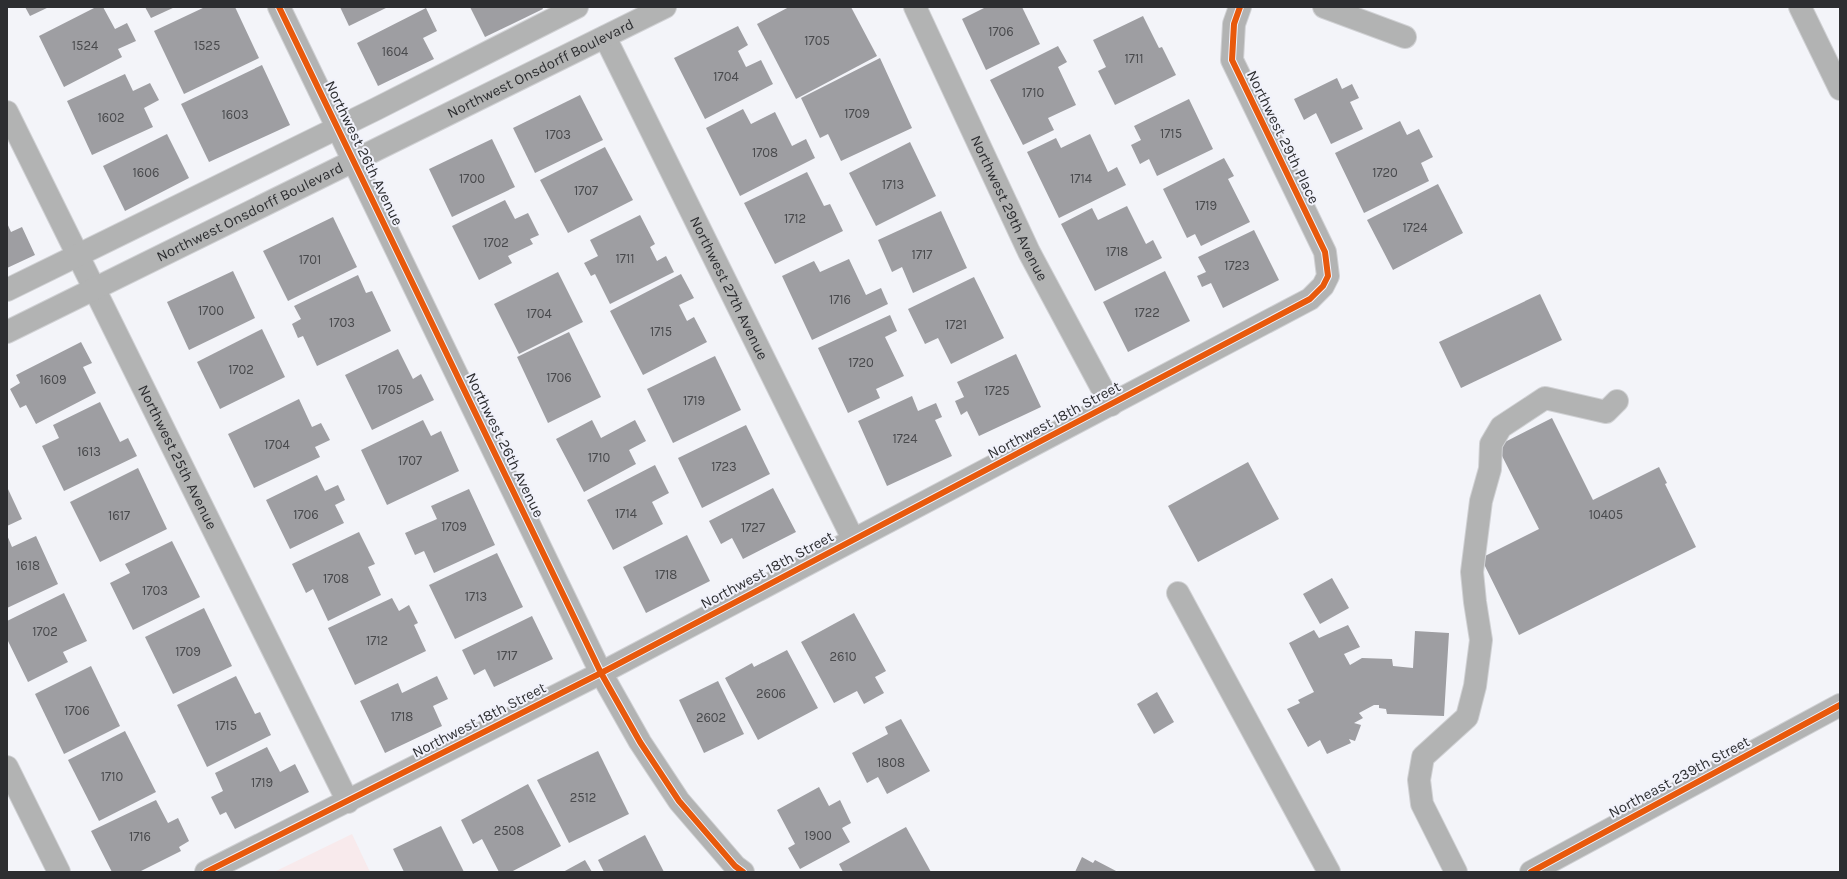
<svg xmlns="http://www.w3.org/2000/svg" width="1847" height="879" font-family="Karla,sans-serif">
  <rect width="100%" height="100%" fill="#f3f4f9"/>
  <polygon fill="#f8eaec" points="352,834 370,872 274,872"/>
  <g fill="#9e9ea2">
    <polygon points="25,7 49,7 30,16"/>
    <polygon points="96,7 103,7 115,29 127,23 136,41 118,49 122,57 64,87 39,36"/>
    <polygon points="145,7 175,7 151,18"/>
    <polygon points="205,7 235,7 259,58 184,94 154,31"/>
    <polygon points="340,7 388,7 349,26"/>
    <polygon points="470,7 542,7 543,9 485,37"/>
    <polygon points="789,7 851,7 877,56 796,99 757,24"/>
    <polygon points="986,7 1022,7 1040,44 986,70 962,19"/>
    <polygon points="426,8 437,31 423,38 434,59 378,86 357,43"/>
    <polygon points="1143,16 1159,48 1162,47 1176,75 1115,105 1098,71 1106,67 1093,40"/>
    <polygon points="738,26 748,45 738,51 746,67 761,60 773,84 705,119 674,58"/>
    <polygon points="1058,46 1067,62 1058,67 1076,105 1048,118 1054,130 1023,145 990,80"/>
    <polygon points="880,58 912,128 841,161 828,134 820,138 801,98"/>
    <polygon points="262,65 290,125 209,162 181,104"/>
    <polygon points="125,74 133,91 150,83 159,100 144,108 153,127 92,155 67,101"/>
    <polygon points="1337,78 1342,89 1352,84 1359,98 1350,102 1363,129 1331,144 1316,113 1304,120 1294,99"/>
    <polygon points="580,95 603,140 535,173 513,128"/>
    <polygon points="1189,99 1213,149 1157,176 1149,159 1140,164 1131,145 1141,140 1134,126"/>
    <polygon points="743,109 751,124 775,112 792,146 806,139 815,158 740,196 706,128"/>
    <polygon points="1400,121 1407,135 1419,129 1433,157 1421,163 1429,181 1364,213 1335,153"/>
    <polygon points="167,134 189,178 125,211 103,166"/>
    <polygon points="1090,134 1108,172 1117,167 1126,185 1059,218 1027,152 1056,138 1061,148"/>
    <polygon points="492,139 515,187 452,217 429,169"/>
    <polygon points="910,142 936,196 876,226 849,173"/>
    <polygon points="605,147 633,200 568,233 540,180"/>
    <polygon points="1224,158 1234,176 1228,179 1250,222 1201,246 1195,234 1187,238 1163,189"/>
    <polygon points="807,172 824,206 830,204 843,231 775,264 744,203"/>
    <polygon points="1438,184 1463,233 1393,270 1367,220"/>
    <polygon points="505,200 515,219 528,213 539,235 530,239 533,244 508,256 512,263 479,280 452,226"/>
    <polygon points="1127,206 1146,244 1153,240 1162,258 1095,291 1061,224 1092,208 1098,220"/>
    <polygon points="941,211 967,268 913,293 902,267 892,272 878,240"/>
    <polygon points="640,215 655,244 650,247 657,261 666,256 674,272 610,304 595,274 591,276 584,263 598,256 590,240"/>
    <polygon points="333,217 357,267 288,301 263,251"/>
    <polygon points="7,223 11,232 22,227 35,255 7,268"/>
    <polygon points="1254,230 1279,280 1223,308 1211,283 1202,287 1197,276 1206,272 1198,257"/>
    <polygon points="849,259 866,295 881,288 888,304 812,340 782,276 814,261 820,272"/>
    <polygon points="233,271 255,318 189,350 167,302"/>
    <polygon points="1165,271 1190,321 1128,352 1103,302"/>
    <polygon points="558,272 583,322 519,354 494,304"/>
    <polygon points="681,274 694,298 679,305 687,321 694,317 707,342 643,375 610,311"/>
    <polygon points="358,275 366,293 372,291 391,331 317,366 303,336 298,338 292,324 301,319 294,306"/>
    <polygon points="974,277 1004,338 951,364 938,338 925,344 908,309"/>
    <polygon points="1540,294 1562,340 1461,388 1439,342"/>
    <polygon points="890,315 897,331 885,337 904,376 876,389 880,398 848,413 818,348"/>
    <polygon points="262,329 285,377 220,409 197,362"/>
    <polygon points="569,332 601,397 548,423 517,357"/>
    <polygon points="81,342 92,363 83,367 96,393 36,424 26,405 20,408 10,389 20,383 16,375"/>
    <polygon points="398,349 413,379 421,374 434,400 372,430 345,375"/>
    <polygon points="1016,354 1041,407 979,436 967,411 961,415 955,401 964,397 957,382"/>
    <polygon points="715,356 741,410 673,443 647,389"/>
    <polygon points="912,396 918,411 936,403 942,417 935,420 952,456 887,486 858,421"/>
    <polygon points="299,399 312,427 321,423 330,440 315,447 320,457 254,488 228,434"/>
    <polygon points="100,402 120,442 128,438 137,456 64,491 42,446 59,438 53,425"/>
    <polygon points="1552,418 1593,500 1659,467 1667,483 1665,484 1696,547 1519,635 1481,558 1539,529 1497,446"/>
    <polygon points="423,420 431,436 441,431 459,471 387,505 361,450"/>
    <polygon points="592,420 601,438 635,420 646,441 629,450 636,464 584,492 556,439"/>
    <polygon points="746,425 770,474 702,508 678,458"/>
    <polygon points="1248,462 1279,519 1198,562 1168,506"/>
    <polygon points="655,465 669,493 652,502 663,524 613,550 587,500"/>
    <polygon points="138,468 167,529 100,562 70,502"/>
    <polygon points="317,475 325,491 338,485 345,500 335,505 344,523 290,549 266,500"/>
    <polygon points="7,487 22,519 7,526"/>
    <polygon points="773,488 796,532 743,559 732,538 721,544 709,521"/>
    <polygon points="469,489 495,545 434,573 424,551 415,555 405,533 437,519 431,506"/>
    <polygon points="359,532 375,564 368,567 381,595 328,621 313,589 306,593 292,564"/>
    <polygon points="7,535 12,547 36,536 58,584 7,608"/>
    <polygon points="687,535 710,581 646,613 623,567"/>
    <polygon points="172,541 200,597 133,630 110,583 130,573 125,564"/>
    <polygon points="497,553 523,607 455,639 429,585"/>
    <polygon points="1332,578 1349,608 1320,624 1303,594"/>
    <polygon points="64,593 87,641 63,652 68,662 28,682 8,641 7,641 7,621"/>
    <polygon points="392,598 399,611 409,605 418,623 414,625 426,651 355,685 328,628"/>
    <polygon points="204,608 232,666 173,694 145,637"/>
    <polygon points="854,613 886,671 875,677 884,693 864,704 857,691 834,703 801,642"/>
    <polygon points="532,616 553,659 494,687 485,669 474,675 462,650"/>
    <polygon points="1348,625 1360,647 1344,654 1350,665 1362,658 1392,659 1393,666 1413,668 1415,631 1449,633 1444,716 1387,714 1386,709 1379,708 1379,705 1374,705 1359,713 1363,718 1354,723 1361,725 1355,741 1349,739 1351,743 1327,754 1320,740 1308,747 1287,709 1300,703 1298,700 1314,692 1289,643 1314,630 1319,638"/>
    <polygon points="787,650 818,708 758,740 725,678 752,663 754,667"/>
    <polygon points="91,666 120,726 64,754 35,694"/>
    <polygon points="236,676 255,714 260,712 271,735 207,767 177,705"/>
    <polygon points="437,676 448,699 433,706 442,726 385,753 360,701 398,683 402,693"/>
    <polygon points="718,681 744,734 704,753 679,700"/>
    <polygon points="1157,692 1174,722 1154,734 1137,704"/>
    <polygon points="901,719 930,771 887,794 878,777 867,783 852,753 888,734 885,727"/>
    <polygon points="125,731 156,792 99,821 68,760"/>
    <polygon points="267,747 280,772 295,764 309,792 235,829 226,812 220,815 211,797 223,791 215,773"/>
    <polygon points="598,751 629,814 569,843 537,780"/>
    <polygon points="528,784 561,846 511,872 499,872 482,839 473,844 461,820"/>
    <polygon points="819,787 829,806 840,800 851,823 842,828 850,842 800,869 788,848 795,844 777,810"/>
    <polygon points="156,800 168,823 178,818 189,841 179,847 181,851 139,872 112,872 91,831"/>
    <polygon points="441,826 464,872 404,872 393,849"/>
    <polygon points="906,827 931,872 843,872 839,864"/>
    <polygon points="645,835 664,872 604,872 598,860"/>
    <polygon points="1082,857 1093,863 1095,860 1118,872 1075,872"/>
    <polygon points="585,860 592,872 563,872"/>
  </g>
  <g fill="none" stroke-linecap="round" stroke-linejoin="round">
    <g stroke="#d0d1d4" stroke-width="24">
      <g id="minor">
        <polyline points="279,7 601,673 640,742 679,801 735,866 743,872"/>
        <path id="s1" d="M 915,7 L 1029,252 L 1111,405"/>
        <polyline points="1324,7 1405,37"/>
        <polyline points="1800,7 1840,89"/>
        <path id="s2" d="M 605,37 L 853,539"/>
        <path id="s3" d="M 7,112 L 348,802"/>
        <polyline points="7,290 376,109 577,7"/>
        <path id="s4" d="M 7,332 L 665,7"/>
        <polyline points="1178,593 1329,872"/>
        <polyline points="7,767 59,872"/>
        <polyline points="206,872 601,673 1310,299 1323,286 1328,276 1325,252 1232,60 1234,24 1240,7"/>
        <polyline points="1456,872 1422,804 1419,780 1423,757 1467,717 1475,686 1481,640 1475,602 1472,572 1481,501 1490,469 1491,444 1501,427 1545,398 1606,412 1617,401"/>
        <polyline points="1531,872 1840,705"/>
      </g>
    </g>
    <use href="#minor" stroke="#b2b3b3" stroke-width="22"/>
    <g stroke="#f1f2fb" stroke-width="8">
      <g id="cycleway">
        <polyline points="279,7 601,673 640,742 679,801 735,866 743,872"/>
        <polyline points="206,872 601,673 1310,299 1323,286 1328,276 1325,252 1232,60 1234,24 1240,7"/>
        <polyline points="1531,872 1840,705"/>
      </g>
    </g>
    <use href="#cycleway" stroke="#e8590c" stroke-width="6"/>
  </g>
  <g text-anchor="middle" stroke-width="4" stroke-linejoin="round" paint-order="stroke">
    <g font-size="13" fill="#494a4d">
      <text x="1001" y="36">1706</text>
      <text x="817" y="45">1705</text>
      <text x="85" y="50">1524</text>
      <text x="207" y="50">1525</text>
      <text x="395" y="56">1604</text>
      <text x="1134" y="63">1711</text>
      <text x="726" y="81">1704</text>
      <text x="1033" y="97">1710</text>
      <text x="857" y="118">1709</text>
      <text x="235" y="119">1603</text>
      <text x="111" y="122">1602</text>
      <text x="1171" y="138">1715</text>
      <text x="558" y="139">1703</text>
      <text x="765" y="157">1708</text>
      <text x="146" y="177">1606</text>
      <text x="1385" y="177">1720</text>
      <text x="472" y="183">1700</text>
      <text x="1081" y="183">1714</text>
      <text x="893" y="189">1713</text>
      <text x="586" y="195">1707</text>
      <text x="1206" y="210">1719</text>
      <text x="795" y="223">1712</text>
      <text x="1415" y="232">1724</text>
      <text x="496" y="247">1702</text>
      <text x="1117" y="256">1718</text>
      <text x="922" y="259">1717</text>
      <text x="625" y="263">1711</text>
      <text x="310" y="264">1701</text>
      <text x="1237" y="270">1723</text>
      <text x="840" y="304">1716</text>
      <text x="211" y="315">1700</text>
      <text x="1147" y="317">1722</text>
      <text x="539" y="318">1704</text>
      <text x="342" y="327">1703</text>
      <text x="956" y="329">1721</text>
      <text x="661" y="336">1715</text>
      <text x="861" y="367">1720</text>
      <text x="241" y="374">1702</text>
      <text x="559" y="382">1706</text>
      <text x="53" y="384">1609</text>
      <text x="390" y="394">1705</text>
      <text x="997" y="395">1725</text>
      <text x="694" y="405">1719</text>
      <text x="905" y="443">1724</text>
      <text x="277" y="449">1704</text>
      <text x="89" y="456">1613</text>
      <text x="599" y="462">1710</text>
      <text x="410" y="465">1707</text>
      <text x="724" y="471">1723</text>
      <text x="626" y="518">1714</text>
      <text x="306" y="519">1706</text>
      <text x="1606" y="519">10405</text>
      <text x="119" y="520">1617</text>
      <text x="454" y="531">1709</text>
      <text x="753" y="532">1727</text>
      <text x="28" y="570">1618</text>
      <text x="666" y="579">1718</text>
      <text x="336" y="583">1708</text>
      <text x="155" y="595">1703</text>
      <text x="476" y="601">1713</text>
      <text x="45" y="636">1702</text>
      <text x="377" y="645">1712</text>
      <text x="188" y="656">1709</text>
      <text x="507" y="660">1717</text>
      <text x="843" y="661">2610</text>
      <text x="771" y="698">2606</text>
      <text x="77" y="715">1706</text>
      <text x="402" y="721">1718</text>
      <text x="711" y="722">2602</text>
      <text x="226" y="730">1715</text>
      <text x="891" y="767">1808</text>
      <text x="112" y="781">1710</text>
      <text x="262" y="787">1719</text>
      <text x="583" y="802">2512</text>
      <text x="509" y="835">2508</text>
      <text x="818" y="840">1900</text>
      <text x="140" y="841">1716</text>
    </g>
    <g font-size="15" fill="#2d2e31" stroke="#f1f2fb">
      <text dy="5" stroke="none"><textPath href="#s4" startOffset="595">Northwest Onsdorff Boulevard</textPath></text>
      <text transform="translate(1283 137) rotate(64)" y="5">Northwest 29th Place</text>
      <text transform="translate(364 153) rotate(64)" y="5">Northwest 26th Avenue</text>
      <text dy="5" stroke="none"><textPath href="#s1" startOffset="222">Northwest 29th Avenue</textPath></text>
      <text dy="5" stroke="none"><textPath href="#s4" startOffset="271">Northwest Onsdorff Boulevard</textPath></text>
      <text dy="5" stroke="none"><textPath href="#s2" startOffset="280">Northwest 27th Avenue</textPath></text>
      <text transform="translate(1054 420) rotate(-28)" y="5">Northwest 18th Street</text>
      <text transform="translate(505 445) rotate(64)" y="5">Northwest 26th Avenue</text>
      <text dy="5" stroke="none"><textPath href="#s3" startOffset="385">Northwest 25th Avenue</textPath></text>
      <text transform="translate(767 570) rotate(-28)" y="5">Northwest 18th Street</text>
      <text transform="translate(479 720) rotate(-27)" y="5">Northwest 18th Street</text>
      <text transform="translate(1679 777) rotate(-28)" y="5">Northeast 239th Street</text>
    </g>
  </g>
  <rect width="1847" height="879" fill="none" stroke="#2d2e31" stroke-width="16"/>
</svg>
